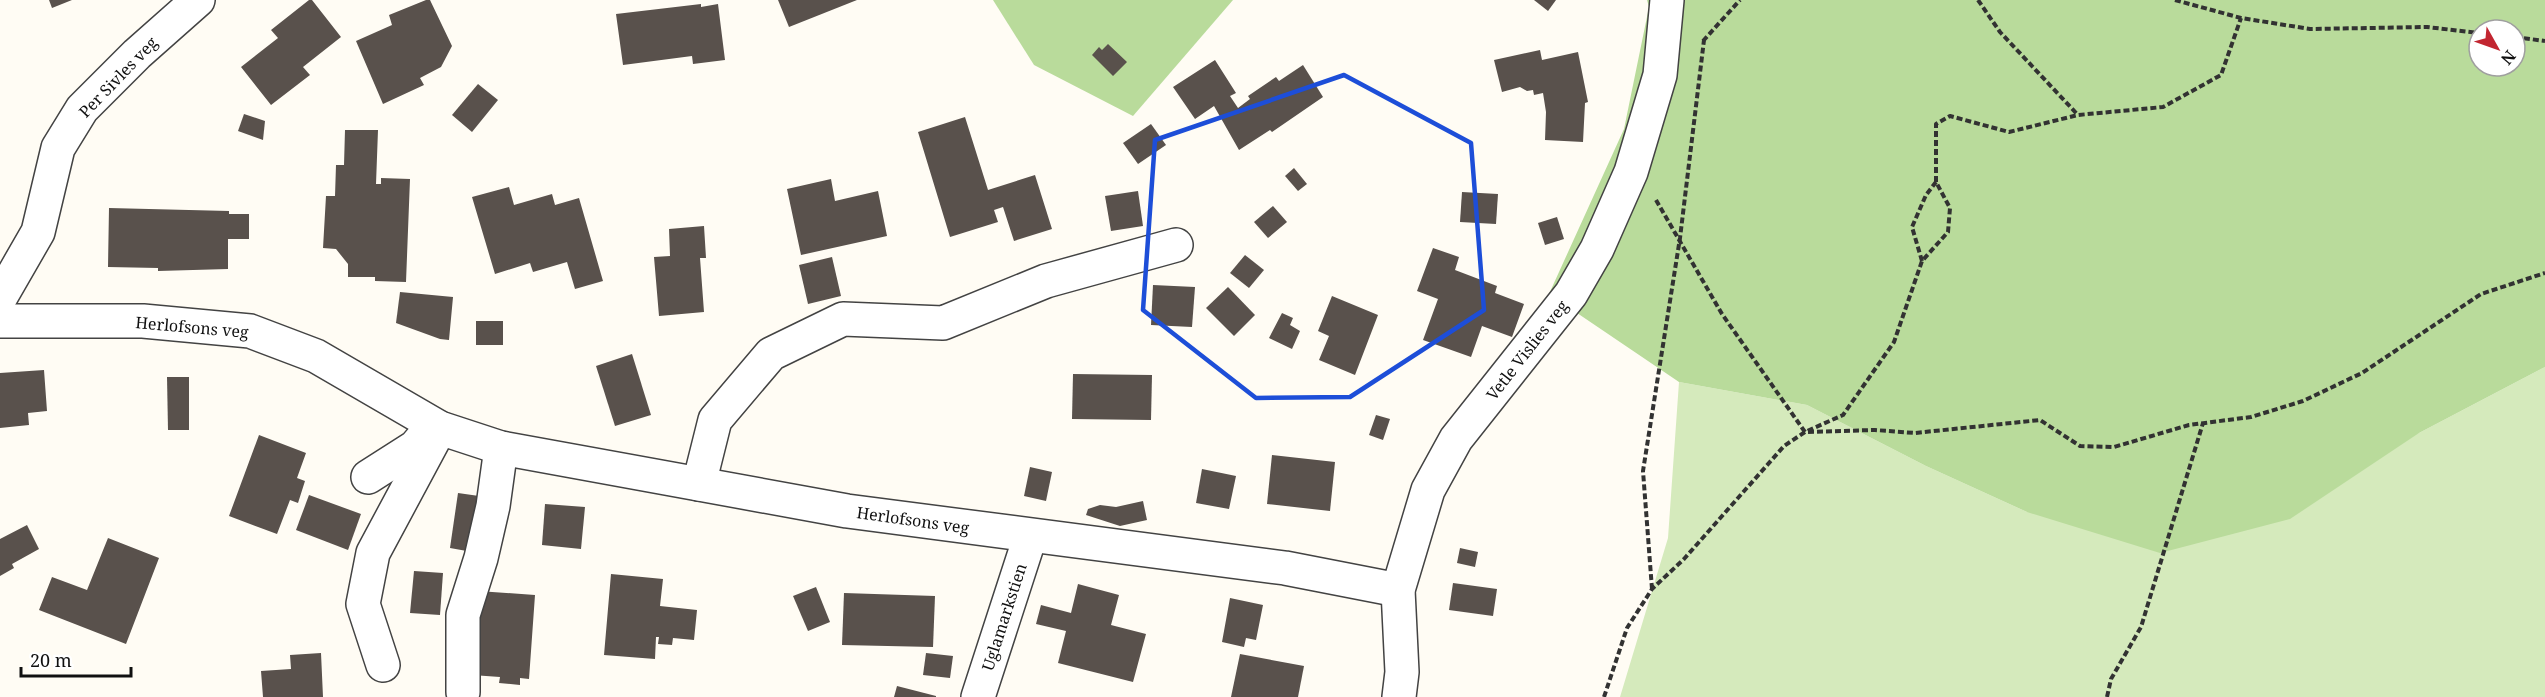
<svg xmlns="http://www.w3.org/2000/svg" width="2545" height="697" font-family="'Noto Serif',serif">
  <rect width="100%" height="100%" fill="#fffcf4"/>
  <polygon fill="#d5eabc" points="2545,367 2545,697 1620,697 1668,538 1679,382 1807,405 1926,466 2027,512 2419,433"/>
  <g fill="#b9db9b" fill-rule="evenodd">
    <polygon points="993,0 1233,0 1133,116 1034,65"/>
    <path d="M 1647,0 L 2545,0 L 2545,367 L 2419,433 L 2290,519 L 2160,553 L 2027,512 L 1926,466 L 1807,405 L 1679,382 L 1549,294 L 1624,129 L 1649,7 ZM 2479,30 L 2515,30 L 2515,66 L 2479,66 Z"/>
  </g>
  <g fill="#59514c">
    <polygon points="49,0 72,0 52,8"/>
    <polygon points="309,0 312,0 341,37 303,67 310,75 271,105 241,67 278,38 271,30"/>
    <polygon points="426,0 430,0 452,46 441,67 420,78 424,85 383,104 356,41 392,25 389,15"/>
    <polygon points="778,0 857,0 789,27"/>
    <polygon points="1534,0 1556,0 1548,11"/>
    <polygon points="701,4 701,7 718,4 725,60 693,64 692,56 623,65 616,14"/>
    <polygon points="1108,44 1127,62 1113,76 1092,55 1099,47 1102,50"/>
    <polygon points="1540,50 1542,60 1578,52 1588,102 1585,103 1583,142 1545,140 1546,112 1543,93 1534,95 1533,90 1527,91 1520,87 1502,92 1494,60"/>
    <polygon points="1215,60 1236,93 1230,96 1238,108 1250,99 1248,96 1276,77 1279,81 1303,65 1323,97 1272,132 1270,130 1239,150 1214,106 1195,119 1173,87"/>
    <polygon points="478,84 498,100 472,132 452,115"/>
    <polygon points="244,114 265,121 263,140 238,131"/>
    <polygon points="965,117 988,190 1035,175 1052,229 1014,241 1003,207 994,210 998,222 950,237 918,132"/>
    <polygon points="1151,124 1166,145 1138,164 1123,143"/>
    <polygon points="345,130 378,130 376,184 381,184 381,178 410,179 406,282 375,281 375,277 348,277 348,264 336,249 323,248 326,196 335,196 336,165 344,165"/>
    <polygon points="1294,168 1307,184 1298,191 1285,176"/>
    <polygon points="831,179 835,201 878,191 887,236 801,255 787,189"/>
    <polygon points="509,187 514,205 552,194 555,205 579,198 603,281 575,289 567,262 533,272 530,263 495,274 472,197"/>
    <polygon points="1138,191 1143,226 1111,231 1105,196"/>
    <polygon points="1462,192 1498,194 1496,224 1460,222"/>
    <polygon points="1273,206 1287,222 1268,238 1254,222"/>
    <polygon points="109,208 229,211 229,214 249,214 249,239 228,239 228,269 158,271 158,268 108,267"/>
    <polygon points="1557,217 1564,239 1545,245 1538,223"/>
    <polygon points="704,226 706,258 700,258 704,312 659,316 654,257 670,256 669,229"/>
    <polygon points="1433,248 1459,257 1455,270 1497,286 1495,293 1524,304 1512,337 1482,326 1471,357 1423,340 1438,299 1417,291"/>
    <polygon points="1245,255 1264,270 1249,288 1230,273"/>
    <polygon points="832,257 841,296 808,304 799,265"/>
    <polygon points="1153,285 1195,287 1192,327 1151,325"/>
    <polygon points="1228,287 1255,315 1234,336 1206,308"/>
    <polygon points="400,292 453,297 449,340 440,339 396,323"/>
    <polygon points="1332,296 1378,315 1355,375 1319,360 1329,336 1318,331"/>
    <polygon points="1282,313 1293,318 1290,325 1300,331 1292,349 1269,338"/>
    <rect x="476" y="321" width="27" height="24"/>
    <polygon points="632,354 651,415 615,426 596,366"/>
    <polygon points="44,370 47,411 28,413 29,425 0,428 0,373"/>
    <polygon points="1073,374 1152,375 1151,420 1072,419"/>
    <polygon points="167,377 189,377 189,430 168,430"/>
    <polygon points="1376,415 1390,419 1383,440 1369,435"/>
    <polygon points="259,435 306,453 297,478 305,481 298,503 290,500 277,534 229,516"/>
    <polygon points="1272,455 1335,462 1330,511 1267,504"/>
    <polygon points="1030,467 1052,472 1046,501 1024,496"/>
    <polygon points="1202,469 1236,476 1229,509 1196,503"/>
    <polygon points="458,493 486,497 478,553 450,548"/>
    <polygon points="309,495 361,514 348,550 296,530"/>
    <polygon points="1143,501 1147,520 1120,526 1086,515 1088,509 1100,505 1116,507"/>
    <polygon points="545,504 585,507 581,549 542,545"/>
    <polygon points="27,525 39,549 12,564 14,568 0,576 0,539"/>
    <polygon points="108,538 159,558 126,644 39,610 52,577 87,590"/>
    <polygon points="1460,548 1478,552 1475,567 1457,563"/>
    <polygon points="414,571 443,573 440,615 410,613"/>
    <polygon points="611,574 663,579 660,606 697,610 694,640 673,638 672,645 658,644 659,637 656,637 655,659 604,655"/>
    <polygon points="1453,583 1497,589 1493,616 1449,610"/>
    <polygon points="1078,584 1119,595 1111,625 1146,634 1133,682 1058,663 1066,631 1036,624 1041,605 1071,613"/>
    <polygon points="816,587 830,622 808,631 793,596"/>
    <polygon points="478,591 535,595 529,679 520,678 520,685 499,683 500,677 472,675"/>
    <polygon points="844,593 935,596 933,647 842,645"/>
    <polygon points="1230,598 1263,605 1256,640 1246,638 1244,647 1222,642"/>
    <polygon points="321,653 323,697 263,697 261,671 291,669 290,655"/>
    <polygon points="926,653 953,656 950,678 923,675"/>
    <polygon points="1240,654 1304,666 1298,697 1231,697"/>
    <polygon points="897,686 936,696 936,697 894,697"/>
  </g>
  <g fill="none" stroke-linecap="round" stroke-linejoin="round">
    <g stroke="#434343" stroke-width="36">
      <g id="minor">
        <polyline points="0,298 38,232 58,148 82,109 137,54 198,0"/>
        <polyline points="0,321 143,321 250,331 316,356 440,428 501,448 847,511 1285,568 1398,590"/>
        <polyline points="368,477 415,447 431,428"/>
        <polyline points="699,484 715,420 771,354 843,319 943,323 1046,281 1176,245"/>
        <polyline points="383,665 363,604 373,553 440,428"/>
        <polyline points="463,692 463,615 481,558 493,506 501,448"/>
        <polyline points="978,697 1030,537"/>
        <polyline points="1399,697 1402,672 1398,590 1428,490 1456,439 1571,294 1597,249 1631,172 1660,75 1667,0"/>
      </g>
    </g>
    <g stroke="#323232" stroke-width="4" stroke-dasharray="6 3" stroke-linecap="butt">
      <polyline points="1978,0 2000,32 2078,115"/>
      <polyline points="2175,0 2241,18 2310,29 2427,27 2479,33"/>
      <polyline points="2515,37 2545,41"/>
      <polyline points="1703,41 1740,0"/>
      <polyline points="1656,200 1722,314 1805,432 1875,430 1915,433 2040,420 2080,446 2114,447 2189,425 2251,417 2303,401 2362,373 2481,294 2545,273"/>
      <polyline points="1922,261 1912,227 1926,195 1936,182"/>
      <polyline points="1652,589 1643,471 1680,238 1704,40"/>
      <polyline points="1604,697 1627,628 1652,589 1684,559 1784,446 1805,432 1843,415 1894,342 1922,261 1948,232 1950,208 1936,182 1936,124 1950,116 2009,132 2078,115 2163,107 2221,75 2241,18"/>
      <polyline points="2107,697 2111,679 2141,627 2203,423"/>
    </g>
    <use href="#minor" stroke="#fff" stroke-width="33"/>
  </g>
  <path fill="none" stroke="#1d4ed8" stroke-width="4.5" stroke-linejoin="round" d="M 1344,75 L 1471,143 L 1484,310 L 1350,397 L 1256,398 L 1143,310 L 1155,140 Z"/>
  <g text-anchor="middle" stroke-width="6" stroke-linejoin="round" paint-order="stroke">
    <g font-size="16" fill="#101010" stroke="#fff">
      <text transform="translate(118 77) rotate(-46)" y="6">Per Sivles veg</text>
      <text transform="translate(192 327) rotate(5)" y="6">Herlofsons veg</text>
      <text transform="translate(1527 350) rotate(-52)" y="6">Vetle Vislies veg</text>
      <text transform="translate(913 520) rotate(8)" y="6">Herlofsons veg</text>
      <text transform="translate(1004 617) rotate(-72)" y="6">Uglamarkstien</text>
    </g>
  </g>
  <g transform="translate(2497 48) rotate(130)"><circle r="28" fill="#ffffff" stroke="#9f9f9f" stroke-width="1.5"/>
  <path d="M0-4.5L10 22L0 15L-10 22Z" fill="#c22631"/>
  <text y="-9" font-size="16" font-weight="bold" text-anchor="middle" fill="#101010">N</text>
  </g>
  <path d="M21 667v9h110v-9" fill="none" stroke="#101010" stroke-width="3"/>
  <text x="30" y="667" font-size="18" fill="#101010" stroke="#ffffff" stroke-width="4.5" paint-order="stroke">20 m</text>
</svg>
